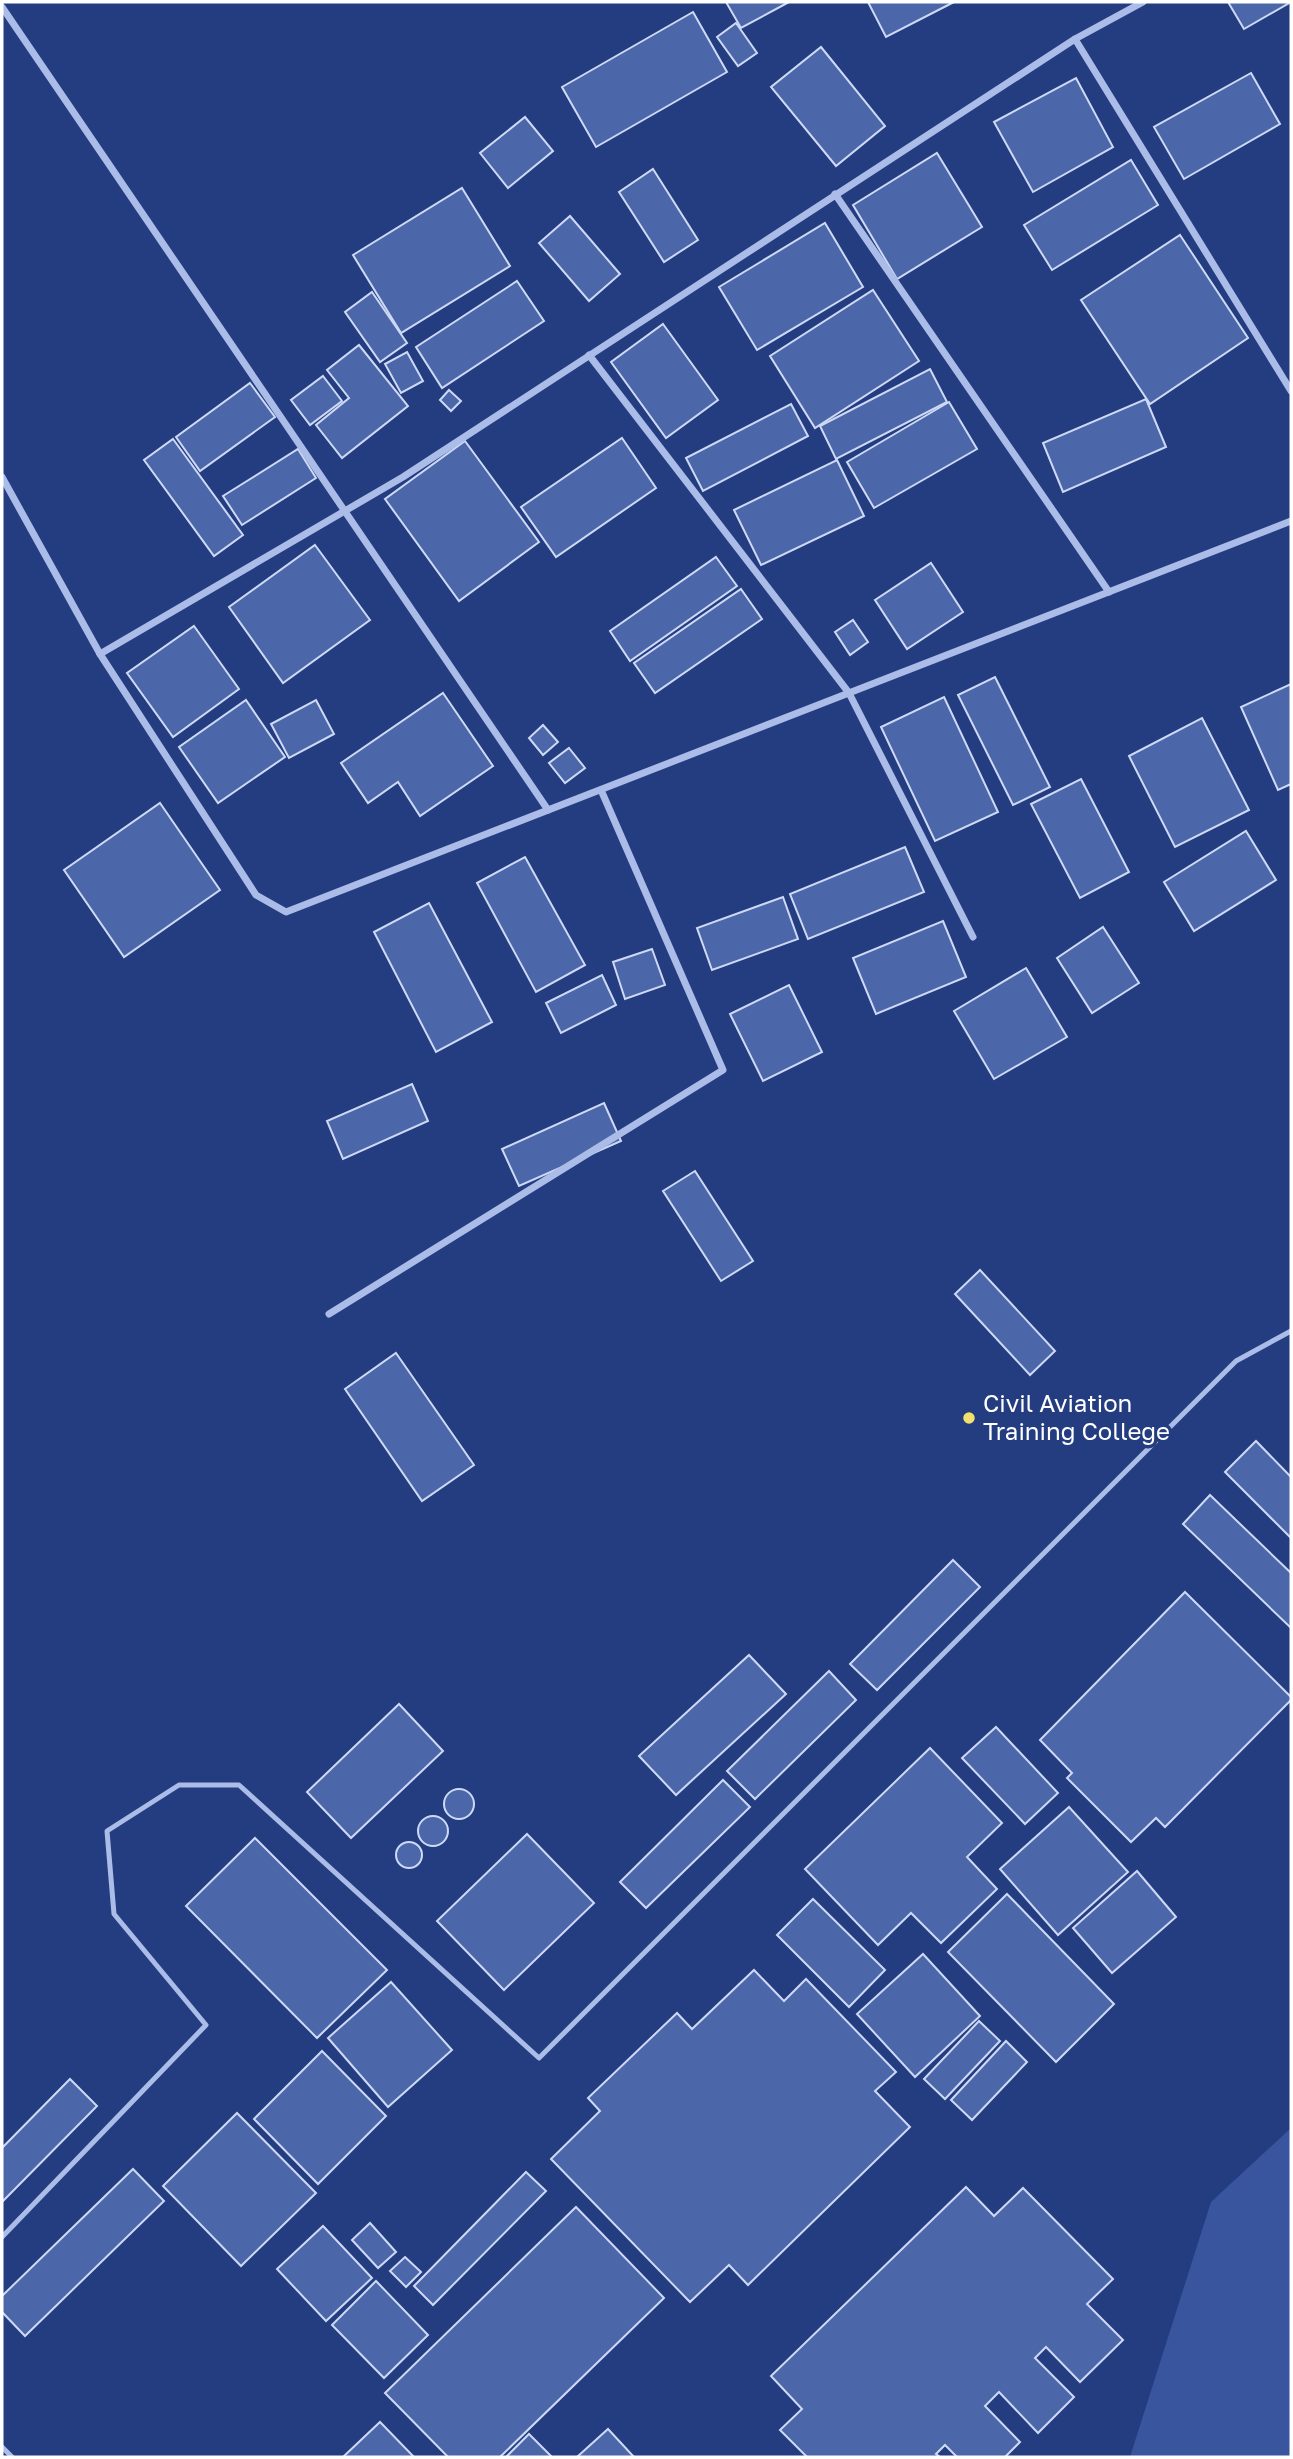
<svg xmlns="http://www.w3.org/2000/svg" width="1293" height="2459" font-family="'Golos Text',sans-serif">
  <rect width="100%" height="100%" fill="#243d80"/>
  <polygon fill="#38559e" points="1291,2128 1291,2457 1130,2457 1211,2202"/>
  <g fill="#4c67a9" stroke="#ced9f5" stroke-width="2">
    <polygon points="726,2 789,2 741,28"/>
    <polygon points="868,2 954,2 886,37"/>
    <polygon points="1228,2 1291,2 1244,29"/>
    <polygon points="693,12 727,72 596,147 562,87"/>
    <polygon points="736,23 757,53 738,66 717,37"/>
    <polygon points="821,47 885,126 836,166 771,87"/>
    <polygon points="1251,73 1280,124 1184,179 1154,127"/>
    <polygon points="1076,78 1113,147 1033,192 994,122"/>
    <polygon points="525,117 553,151 508,188 480,153"/>
    <polygon points="937,153 982,227 897,279 853,205"/>
    <polygon points="1131,160 1158,205 1052,270 1024,225"/>
    <polygon points="653,169 698,240 664,262 619,192"/>
    <polygon points="462,188 510,266 401,333 353,255"/>
    <polygon points="570,216 620,274 589,301 539,243"/>
    <polygon points="825,223 863,287 757,350 719,287"/>
    <polygon points="1180,235 1248,338 1150,404 1081,300"/>
    <polygon points="517,281 544,321 442,388 416,347"/>
    <polygon points="873,290 919,361 815,428 770,356"/>
    <polygon points="372,292 407,343 380,362 345,312"/>
    <polygon points="663,324 718,400 666,438 611,362"/>
    <polygon points="359,345 408,406 342,458 316,425 349,398 327,370"/>
    <polygon points="407,352 423,381 401,393 385,364"/>
    <polygon points="930,369 947,402 836,459 820,426"/>
    <polygon points="323,376 342,401 310,425 291,400"/>
    <polygon points="250,383 275,417 200,471 176,437"/>
    <polygon points="449,390 461,401 451,411 440,400"/>
    <polygon points="1146,399 1166,447 1063,492 1043,443"/>
    <polygon points="949,402 977,449 874,508 847,462"/>
    <polygon points="791,404 808,436 703,491 686,458"/>
    <polygon points="622,438 656,488 556,557 521,507"/>
    <polygon points="173,439 243,535 214,556 144,460"/>
    <polygon points="465,441 539,542 459,601 385,499"/>
    <polygon points="298,449 316,478 242,525 223,496"/>
    <polygon points="837,460 864,516 761,565 734,510"/>
    <polygon points="315,545 370,620 283,683 229,607"/>
    <polygon points="716,557 737,586 630,661 610,631"/>
    <polygon points="931,563 963,612 907,649 875,600"/>
    <polygon points="741,589 762,619 655,693 634,663"/>
    <polygon points="853,620 868,642 850,655 835,632"/>
    <polygon points="194,626 239,689 173,737 127,673"/>
    <polygon points="995,677 1050,787 1013,805 958,695"/>
    <polygon points="1291,684 1291,784 1278,790 1241,707"/>
    <polygon points="443,693 493,766 420,816 398,782 368,803 341,763"/>
    <polygon points="944,697 998,812 935,841 881,727"/>
    <polygon points="246,700 285,757 218,803 179,747"/>
    <polygon points="316,700 334,734 289,758 271,724"/>
    <polygon points="1202,718 1249,810 1175,847 1129,756"/>
    <polygon points="543,725 558,742 543,755 529,738"/>
    <polygon points="569,748 585,768 565,783 549,763"/>
    <polygon points="1081,779 1129,872 1080,898 1031,804"/>
    <polygon points="160,803 220,890 124,957 64,870"/>
    <polygon points="1246,831 1276,880 1194,931 1164,882"/>
    <polygon points="905,847 924,892 808,939 790,894"/>
    <polygon points="525,857 585,965 536,992 477,883"/>
    <polygon points="783,897 798,939 712,970 697,928"/>
    <polygon points="429,903 492,1022 436,1052 374,932"/>
    <polygon points="943,921 966,977 876,1014 853,958"/>
    <polygon points="1103,927 1139,983 1092,1013 1057,958"/>
    <polygon points="652,949 665,985 625,999 613,962"/>
    <polygon points="1026,968 1067,1037 994,1079 954,1011"/>
    <polygon points="602,975 616,1005 561,1033 546,1003"/>
    <polygon points="789,985 822,1052 763,1081 730,1014"/>
    <polygon points="412,1084 428,1121 343,1159 327,1121"/>
    <polygon points="604,1103 621,1141 519,1186 502,1149"/>
    <polygon points="695,1171 753,1261 721,1281 663,1191"/>
    <polygon points="980,1270 1055,1351 1030,1375 955,1294"/>
    <polygon points="396,1353 474,1465 422,1501 345,1389"/>
    <polygon points="1256,1441 1291,1477 1291,1538 1225,1472"/>
    <polygon points="1210,1495 1291,1573 1291,1628 1183,1524"/>
    <polygon points="953,1560 980,1587 877,1690 850,1664"/>
    <polygon points="1185,1592 1291,1697 1291,1700 1165,1827 1156,1818 1131,1842 1067,1778 1072,1773 1040,1740"/>
    <polygon points="749,1655 786,1694 676,1795 639,1756"/>
    <polygon points="829,1671 856,1700 755,1799 727,1771"/>
    <polygon points="399,1704 443,1751 351,1838 307,1792"/>
    <polygon points="996,1727 1058,1793 1025,1824 962,1758"/>
    <polygon points="930,1748 1002,1823 967,1857 997,1889 941,1943 911,1913 878,1945 805,1869"/>
    <polygon points="723,1780 750,1807 646,1908 620,1882"/>
    <circle cx="459" cy="1804" r="15"/>
    <polygon points="1069,1807 1128,1872 1058,1935 1000,1869"/>
    <circle cx="433" cy="1831" r="15"/>
    <polygon points="527,1834 594,1903 504,1990 437,1921"/>
    <polygon points="255,1838 387,1970 317,2038 186,1906"/>
    <circle cx="409" cy="1855" r="13"/>
    <polygon points="1137,1871 1176,1917 1112,1973 1073,1928"/>
    <polygon points="1007,1894 1114,2004 1056,2062 948,1952"/>
    <polygon points="813,1899 885,1970 849,2007 777,1935"/>
    <polygon points="923,1954 980,2016 915,2077 857,2014"/>
    <polygon points="754,1970 784,2001 806,1979 896,2072 875,2091 910,2127 748,2285 729,2265 690,2302 551,2159 600,2111 588,2098 677,2013 692,2029"/>
    <polygon points="391,1982 452,2050 388,2107 328,2038"/>
    <polygon points="979,2021 1000,2041 945,2099 924,2079"/>
    <polygon points="1006,2041 1027,2062 972,2120 951,2100"/>
    <polygon points="322,2051 386,2116 318,2184 254,2119"/>
    <polygon points="70,2079 97,2106 2,2202 2,2148"/>
    <polygon points="237,2113 316,2193 241,2266 163,2186"/>
    <polygon points="133,2169 164,2201 25,2336 2,2312 2,2296"/>
    <polygon points="526,2172 546,2191 433,2305 414,2286"/>
    <polygon points="966,2187 994,2216 1023,2188 1113,2279 1087,2304 1123,2340 1080,2382 1046,2347 1035,2358 1074,2397 1038,2433 999,2392 985,2406 1020,2442 1005,2457 957,2457 945,2445 936,2454 940,2457 807,2457 780,2430 802,2409 771,2376"/>
    <polygon points="576,2207 664,2298 500,2457 448,2457 385,2393"/>
    <polygon points="370,2223 396,2252 378,2268 352,2240"/>
    <polygon points="323,2226 372,2278 326,2321 277,2269"/>
    <polygon points="405,2257 421,2272 406,2287 390,2271"/>
    <polygon points="376,2281 428,2335 384,2378 332,2325"/>
    <polygon points="380,2422 414,2457 343,2457"/>
    <polygon points="608,2429 634,2457 577,2457"/>
    <polygon points="529,2434 552,2457 506,2457"/>
  </g>
  <g fill="none" stroke-linecap="round" stroke-linejoin="round">
    <g stroke="#aabce7" stroke-width="5">
      <polyline points="2,2237 206,2025 114,1914 107,1831 179,1785 239,1785 539,2058 1236,1361 1291,1331"/>
      <polyline points="2,2447 12,2457"/>
    </g>
    <g stroke="#aabce7" stroke-width="7">
      <polyline points="2,7 548,810"/>
      <polyline points="1075,39 1291,391"/>
      <polyline points="835,194 1109,592"/>
      <polyline points="589,355 849,693 973,937"/>
      <polyline points="2,477 100,654 256,895 286,912 1291,521"/>
      <polyline points="100,654 403,477 1075,39 1143,2"/>
      <polyline points="329,1314 723,1070 601,790"/>
    </g>
  </g>
  <circle fill="#f1e06e" stroke="#243d80" stroke-width="2.5" cx="969" cy="1418" r="7"/>
  <g text-anchor="middle" stroke-width="7" stroke-linejoin="round" paint-order="stroke">
    <g font-size="24" fill="#fff" stroke="#243d80" text-anchor="start">
      <text x="983" y="1412">Civil Aviation<tspan x="983" dy="28">Training College</tspan></text>
    </g>
  </g>
  <rect width="1293" height="2459" fill="none" stroke="#ffffff" stroke-width="7"/>
</svg>
